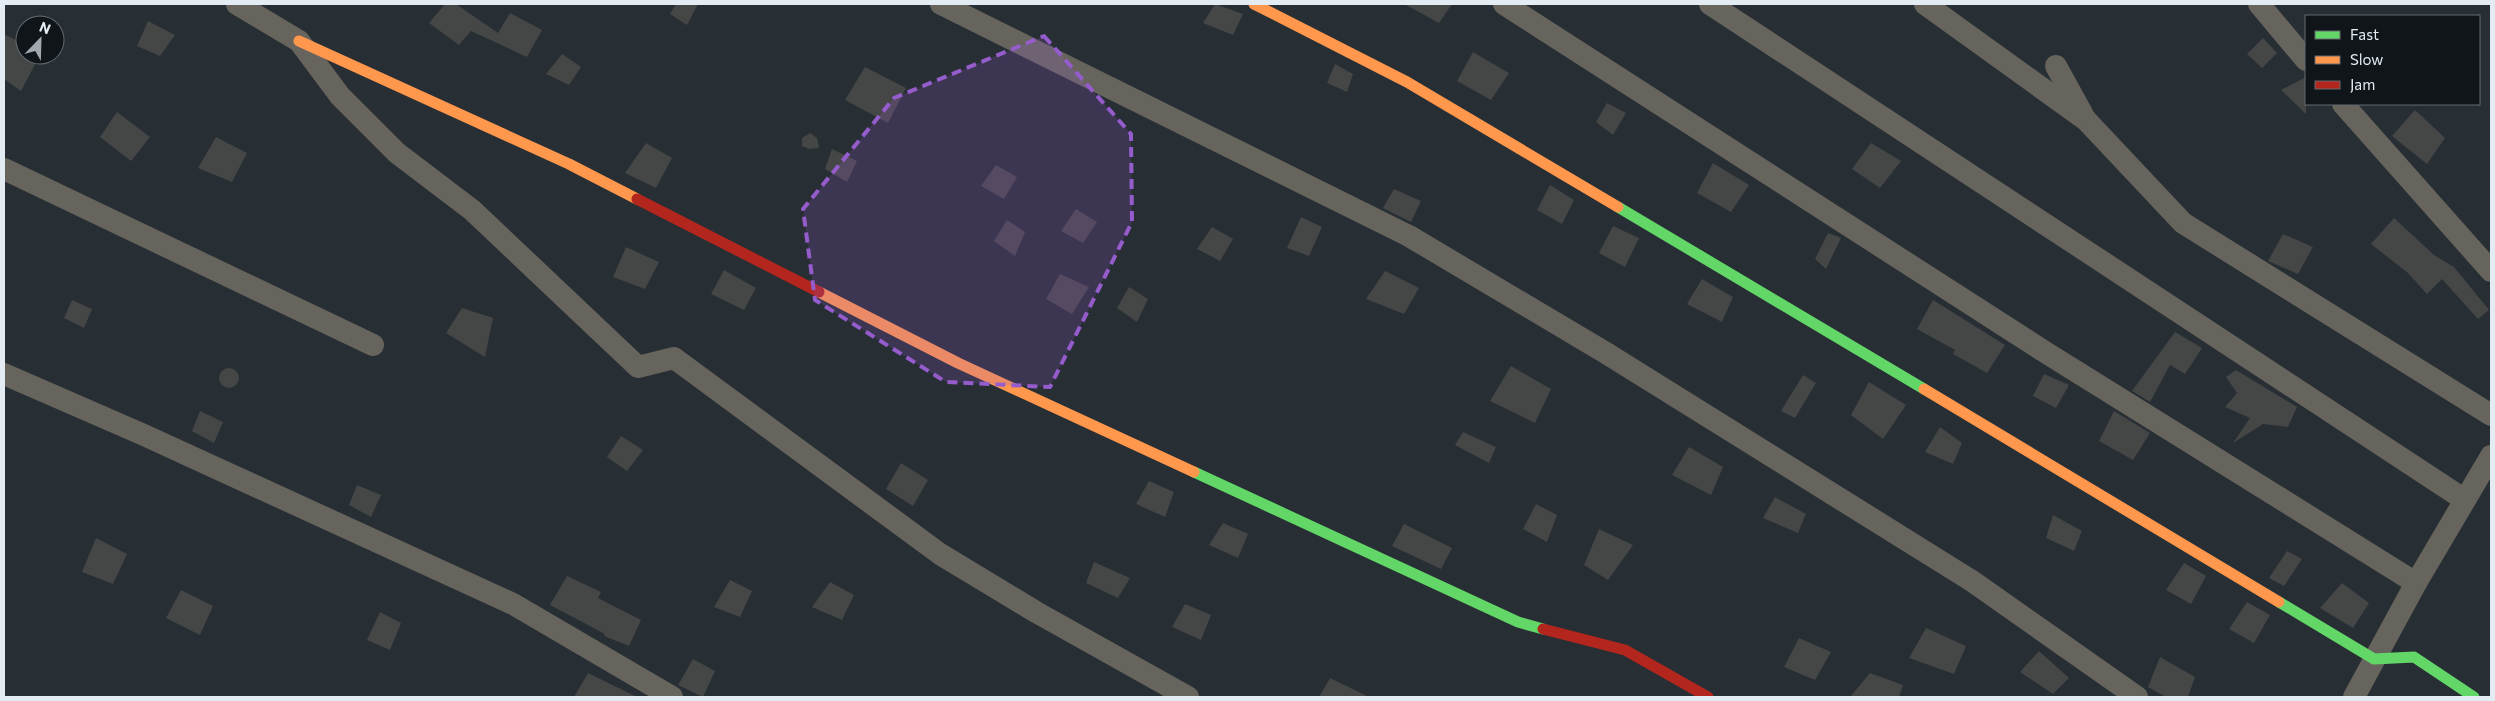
<svg xmlns="http://www.w3.org/2000/svg" width="2495" height="701" font-family="Commissioner,sans-serif">
  <rect width="100%" height="100%" fill="#272e34"/>
  <g fill="#454646">
    <polygon points="445,4 456,4 498,33 510,13 542,30 527,57 471,31 459,45 429,23"/>
    <polygon points="676,4 698,4 687,25 670,14"/>
    <polygon points="1215,4 1243,14 1233,35 1203,23"/>
    <polygon points="1404,4 1452,4 1439,23"/>
    <polygon points="148,21 175,35 160,56 137,46"/>
    <polygon points="4,34 25,45 25,55 40,55 21,91 4,79"/>
    <polygon points="2263,38 2277,53 2262,68 2247,54"/>
    <polygon points="1473,52 1509,73 1491,100 1457,81"/>
    <polygon points="562,54 581,67 569,85 546,74"/>
    <polygon points="1335,64 1353,74 1347,92 1327,83"/>
    <polygon points="865,67 906,88 888,123 845,100"/>
    <polygon points="2306,77 2306,114 2281,90"/>
    <polygon points="1607,103 1626,113 1613,135 1596,122"/>
    <polygon points="2415,110 2445,138 2427,164 2392,136"/>
    <polygon points="117,112 150,137 131,161 100,137"/>
    <polygon points="810,133 817,138 819,148 809,149 802,146 802,138"/>
    <polygon points="216,137 247,153 232,182 198,168"/>
    <polygon points="646,143 672,158 656,188 625,173"/>
    <polygon points="1871,143 1901,161 1880,188 1852,169"/>
    <polygon points="832,149 857,161 847,182 825,169"/>
    <polygon points="1713,163 1749,185 1731,212 1697,193"/>
    <polygon points="996,165 1017,177 1004,199 981,186"/>
    <polygon points="1550,185 1574,200 1562,224 1537,210"/>
    <polygon points="1394,189 1421,201 1411,222 1383,208"/>
    <polygon points="1076,209 1097,222 1083,243 1061,231"/>
    <polygon points="1301,217 1322,227 1309,256 1287,248"/>
    <polygon points="2394,218 2434,255 2454,267 2489,310 2478,319 2442,279 2427,294 2408,273 2371,244"/>
    <polygon points="1007,220 1025,232 1015,256 994,241"/>
    <polygon points="1613,226 1639,238 1625,267 1599,253"/>
    <polygon points="1212,227 1233,239 1220,261 1197,249"/>
    <polygon points="1828,233 1841,238 1826,269 1815,259"/>
    <polygon points="2283,234 2313,247 2298,274 2268,261"/>
    <polygon points="626,247 659,262 645,289 613,277"/>
    <polygon points="724,270 756,288 744,310 711,294"/>
    <polygon points="1385,271 1419,288 1404,314 1366,299"/>
    <polygon points="1060,274 1089,287 1072,314 1046,299"/>
    <polygon points="1702,279 1733,297 1722,322 1687,304"/>
    <polygon points="1129,287 1148,299 1137,322 1117,308"/>
    <polygon points="72,300 92,309 84,328 64,318"/>
    <polygon points="1933,300 2005,345 1987,373 1953,354 1955,350 1917,329"/>
    <polygon points="462,308 493,318 485,357 446,333"/>
    <polygon points="2175,332 2202,348 2185,374 2170,365 2150,402 2132,391"/>
    <polygon points="1511,366 1551,389 1535,423 1490,401"/>
    <circle cx="229" cy="378" r="10"/>
    <polygon points="2236,370 2297,407 2288,427 2263,424 2233,443 2250,418 2225,407 2237,393 2226,377"/>
    <polygon points="2044,374 2069,385 2056,408 2033,396"/>
    <polygon points="1803,375 1816,383 1795,418 1781,411"/>
    <polygon points="1869,382 1906,405 1883,439 1851,415"/>
    <polygon points="200,411 223,422 214,443 192,431"/>
    <polygon points="2114,411 2150,433 2133,460 2099,441"/>
    <polygon points="1940,427 1962,443 1953,464 1925,452"/>
    <polygon points="1463,432 1496,447 1489,463 1455,445"/>
    <polygon points="621,436 643,450 627,471 607,457"/>
    <polygon points="1689,447 1723,467 1711,495 1672,475"/>
    <polygon points="901,463 928,480 913,506 886,489"/>
    <polygon points="1149,481 1174,492 1165,517 1136,504"/>
    <polygon points="357,485 381,495 371,517 349,505"/>
    <polygon points="1775,497 1806,514 1798,533 1763,518"/>
    <polygon points="1536,504 1557,515 1547,542 1523,529"/>
    <polygon points="2053,515 2082,531 2074,551 2046,538"/>
    <polygon points="1223,523 1248,534 1238,558 1209,545"/>
    <polygon points="1404,524 1452,548 1441,569 1392,546"/>
    <polygon points="1599,529 1633,545 1608,580 1584,565"/>
    <polygon points="96,538 127,554 113,584 82,572"/>
    <polygon points="2287,551 2302,559 2284,586 2269,578"/>
    <polygon points="1094,562 1130,578 1118,598 1086,583"/>
    <polygon points="2184,563 2206,576 2191,604 2166,590"/>
    <polygon points="567,576 601,592 598,598 641,620 629,646 604,636 605,634 550,605"/>
    <polygon points="730,580 752,591 740,617 714,607"/>
    <polygon points="830,582 854,595 842,620 812,607"/>
    <polygon points="2342,583 2369,603 2353,628 2320,608"/>
    <polygon points="181,590 213,606 200,635 166,618"/>
    <polygon points="2247,602 2270,615 2254,643 2229,629"/>
    <polygon points="1185,604 1211,615 1201,640 1172,627"/>
    <polygon points="380,612 401,623 390,650 367,640"/>
    <polygon points="1926,628 1966,646 1954,674 1909,658"/>
    <polygon points="1799,638 1831,652 1815,680 1784,667"/>
    <polygon points="2039,651 2069,678 2053,694 2020,672"/>
    <polygon points="2160,657 2195,677 2188,697 2166,697 2148,687"/>
    <polygon points="693,659 715,671 703,697 678,685"/>
    <polygon points="588,673 637,697 574,697"/>
    <polygon points="1870,673 1903,685 1899,697 1850,697"/>
    <polygon points="1330,678 1369,697 1319,697"/>
  </g>
  <g fill="none" stroke-linecap="round" stroke-linejoin="round">
    <g stroke="#66645c" stroke-width="22">
      <polyline points="237,4 299,41 340,96 397,153 472,210 638,367 674,358 940,554 1036,612 1188,697"/>
      <polyline points="941,4 1409,236 1606,353 1972,581 2137,697"/>
      <polyline points="1504,4 2045,352 2416,583"/>
      <polyline points="1710,4 2465,500"/>
      <polyline points="1925,4 2086,120 2183,223 2491,415"/>
      <polyline points="2259,4 2306,60"/>
      <polyline points="2056,66 2083,115"/>
      <polyline points="2343,104 2491,271"/>
      <polyline points="4,169 373,345"/>
      <polyline points="4,374 144,435 513,604 672,697"/>
      <polyline points="2354,697 2416,583 2491,456"/>
    </g>
    <g stroke="#63d668" stroke-width="11">
      <polyline points="1618,207 1924,389"/>
      <polyline points="1194,472 1518,622 1543,629"/>
      <polyline points="2279,602 2374,659 2414,657 2474,697"/>
    </g>
    <g stroke="#ff974d" stroke-width="11">
      <polyline points="1254,4 1407,82 1618,207"/>
      <polyline points="299,41 569,164 637,199"/>
      <polyline points="819,292 958,363 1194,472"/>
      <polyline points="1924,389 2279,602"/>
    </g>
    <g stroke="#b3261e" stroke-width="11">
      <polyline points="637,199 819,292"/>
      <polyline points="1543,629 1625,650 1708,697"/>
    </g>
  </g>
  <path fill="#955ccc" fill-opacity="0.2" stroke="#955ccc" stroke-width="4" stroke-dasharray="10 6" stroke-linejoin="round" d="M 1044,36 L 1131,134 L 1132,222 L 1050,387 L 946,382 L 815,300 L 803,209 L 894,98 Z"/>
  <rect width="2495" height="701" fill="none" stroke="#e3ebf3" stroke-width="10"/>
  <rect x="2305" y="15" width="175" height="90" fill="#10151a" stroke="#646b71"/>
  <rect x="2315" y="31" width="25" height="8" fill="#63d668" stroke="#646b71"/>
  <text x="2350" y="40" font-size="15" fill="#e3ebf3">Fast</text>
  <rect x="2315" y="56" width="25" height="8" fill="#ff974d" stroke="#646b71"/>
  <text x="2350" y="65" font-size="15" fill="#e3ebf3">Slow</text>
  <rect x="2315" y="81" width="25" height="8" fill="#b3261e" stroke="#646b71"/>
  <text x="2350" y="90" font-size="15" fill="#e3ebf3">Jam</text>
  <g transform="translate(40 40) rotate(23)"><circle r="24" fill="#10151a" stroke="#646b71"/>
  <path d="M0-4L9 19L0 12L-9 19Z" fill="#a1a9b0"/>
  <text y="-8" font-size="14" font-weight="bold" text-anchor="middle" fill="#e3ebf3">N</text>
  </g>
</svg>
